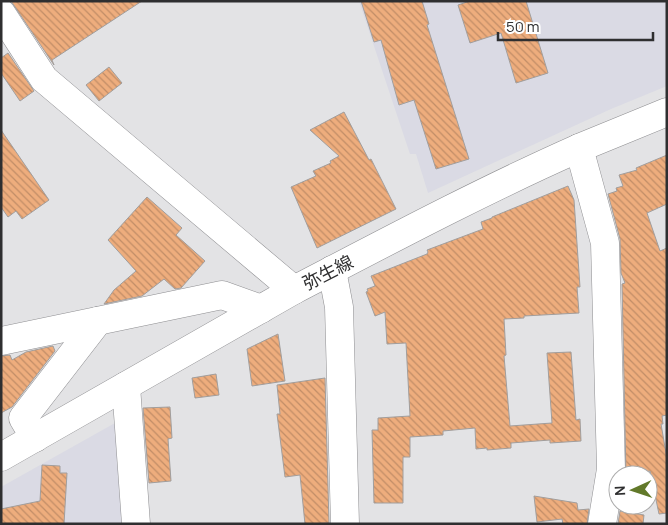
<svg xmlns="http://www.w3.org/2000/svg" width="668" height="525" font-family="Manrope,'Noto Sans JP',sans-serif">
  <defs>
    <pattern id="building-back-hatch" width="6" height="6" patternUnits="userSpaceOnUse" patternTransform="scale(1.25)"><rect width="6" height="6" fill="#eead7d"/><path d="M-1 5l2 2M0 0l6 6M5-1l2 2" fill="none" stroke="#c18d67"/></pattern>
  </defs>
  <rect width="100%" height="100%" fill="#e3e3e5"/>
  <g fill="#dadae4">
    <polygon points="359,1 667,1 667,86 611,109 428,193 416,154 410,154"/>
    <polygon points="140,409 145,524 1,524 1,487"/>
  </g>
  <g fill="url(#building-back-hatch)" stroke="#a19e9d">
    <polygon points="11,1 142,1 52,60 54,65"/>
    <polygon points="361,1 422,1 429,24 427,25 469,159 436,169 414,100 399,105 381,40 374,42"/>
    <polygon points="470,1 526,1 548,73 516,83 501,33 470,43 458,5"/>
    <polygon points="8,53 34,91 20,101 1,73 1,58"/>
    <polygon points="109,67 122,83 99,101 86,85"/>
    <polygon points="344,112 369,160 371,159 396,209 317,248 291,187 316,176 313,171 331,163 330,161 339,156 310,130"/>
    <polygon points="1,130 49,200 22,219 16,211 8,217 1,207"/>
    <polygon points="667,155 667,204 647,213 660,251 667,248 667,415 662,416 663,424 661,424 667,459 667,513 659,514 650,471 626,475 622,284 625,283 621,273 620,239 608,194 617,191 616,188 623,186 619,175 637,170 636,168"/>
    <polygon points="568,186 574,200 580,287 577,287 579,313 524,316 524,318 504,319 506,355 504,356 510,426 552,423 547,353 571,352 576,420 580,419 581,441 550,443 550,440 511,443 511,448 487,450 487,448 476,449 475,428 443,431 443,435 410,437 410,457 403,457 403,503 374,503 372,430 378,430 378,418 410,416 406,343 387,344 385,312 375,316 366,292 368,291 367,289 375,286 371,276 427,254 428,252 427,250 483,229 481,222 492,218 492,217"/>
    <polygon points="147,197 182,228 176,235 205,261 181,288 175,289 164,279 142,296 104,304 114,290 136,271 108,240"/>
    <polygon points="278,334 285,381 252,386 247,349"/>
    <polygon points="53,346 55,351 12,407 1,413 1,356 10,355 12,360 26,352"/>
    <polygon points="216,374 219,395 195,398 192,378"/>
    <polygon points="325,378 329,523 305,524 300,475 285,477 277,414 280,414 277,385"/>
    <polygon points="170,407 172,438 168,439 171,481 149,483 143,408"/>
    <polygon points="42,465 60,466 60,473 67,473 64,524 1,524 1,509 40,501"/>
    <polygon points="534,496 577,503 578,510 589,509 587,524 563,524 562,519 537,522"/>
    <polygon points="620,511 644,515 643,524 618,524"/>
  </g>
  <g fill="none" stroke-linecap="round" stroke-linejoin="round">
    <g stroke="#8e8e91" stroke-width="29">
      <g id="minor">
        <polyline points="1,13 44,79 294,290"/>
        <polyline points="579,148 605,243 611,469 602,524"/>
        <polyline points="332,270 339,307 345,524"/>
        <polyline points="1,341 222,295 261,309"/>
        <polyline points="126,386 136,524"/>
        <polyline points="35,438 23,418 98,321"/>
        <path d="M 1,457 L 294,290 C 388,241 482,191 579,148 C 608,136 638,124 667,112"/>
      </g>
    </g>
    <use href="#minor" stroke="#fff" stroke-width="28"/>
  </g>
  <g text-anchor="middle" stroke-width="4" stroke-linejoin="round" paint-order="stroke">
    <g font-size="18" fill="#2f2f30" stroke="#fff">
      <text transform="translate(328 273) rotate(-27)" y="6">弥生線</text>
    </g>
  </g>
  <rect width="668" height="525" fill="none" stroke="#2f2f30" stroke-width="5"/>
  <g transform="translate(633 490) rotate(267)"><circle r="24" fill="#ffffff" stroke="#acacac"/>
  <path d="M0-4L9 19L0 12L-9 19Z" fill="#62792a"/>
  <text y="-8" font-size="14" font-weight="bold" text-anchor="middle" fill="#2f2f30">N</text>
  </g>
  <path d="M498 32v8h155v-8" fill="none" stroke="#2f2f30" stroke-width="2.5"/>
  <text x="506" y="32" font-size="15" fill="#2f2f30" stroke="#ffffff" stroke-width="4" paint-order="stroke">50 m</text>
</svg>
